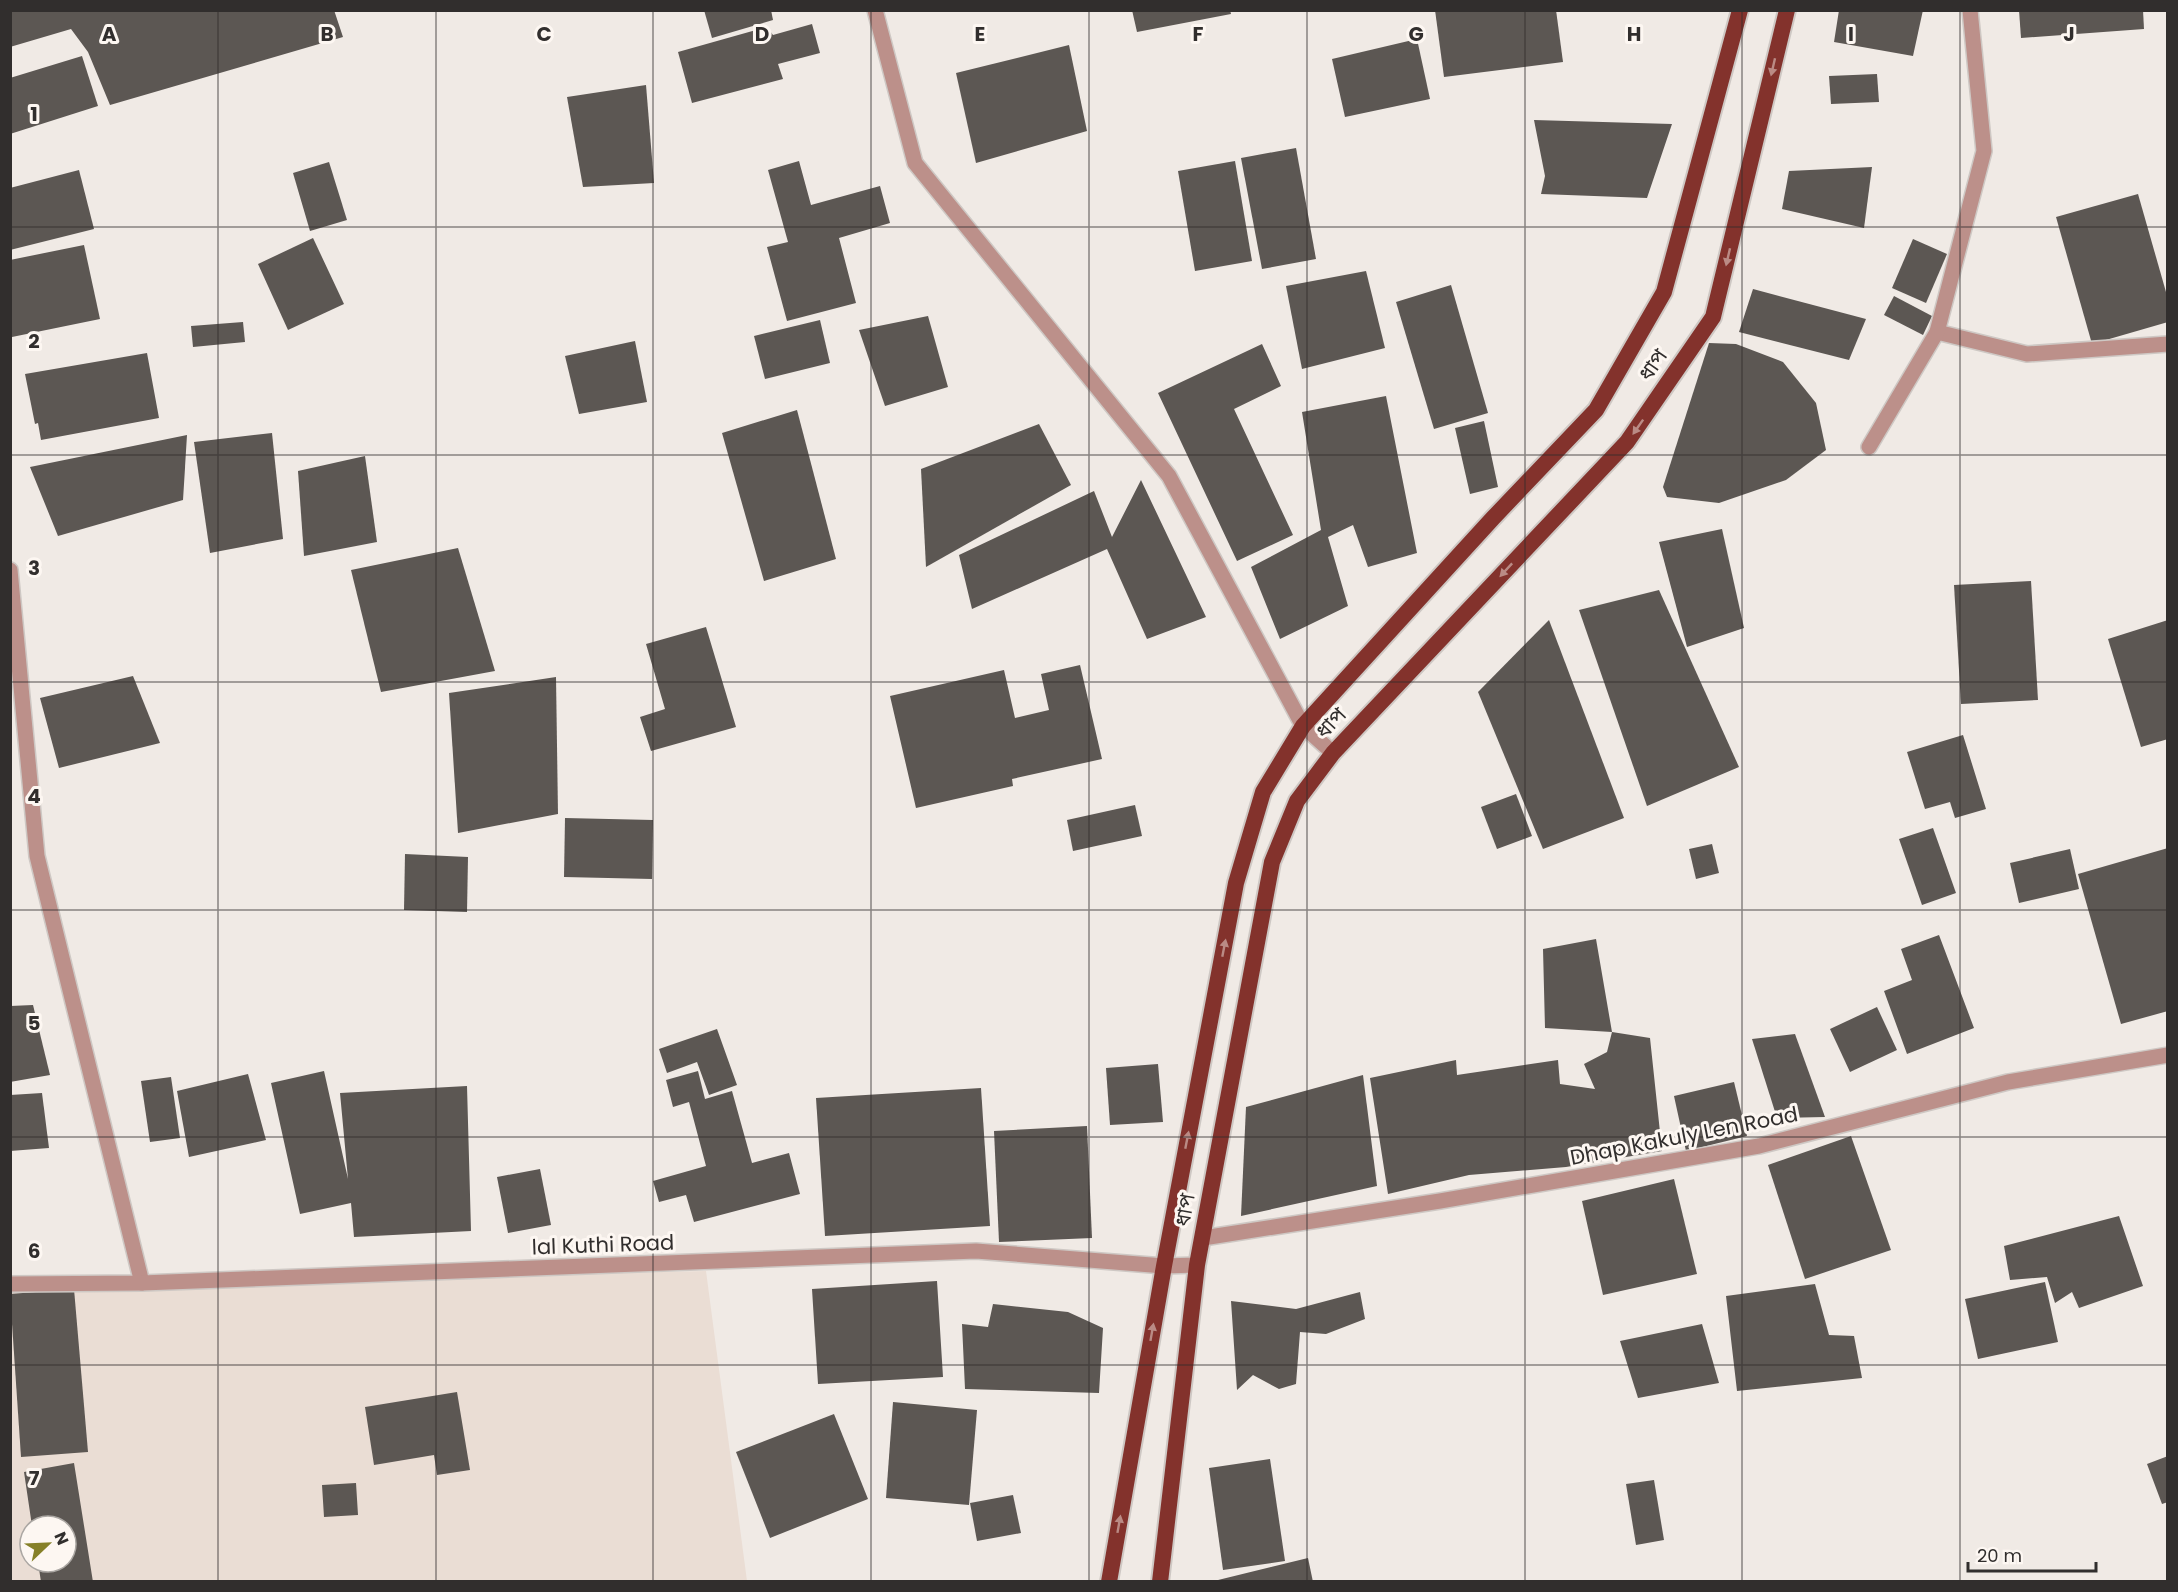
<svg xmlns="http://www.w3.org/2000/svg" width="2178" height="1592" font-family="Poppins,'Noto Sans Bengali',sans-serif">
  <rect width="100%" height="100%" fill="#f0eae5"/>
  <path fill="#eaddd4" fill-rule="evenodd" d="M 706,1271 L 747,1581 L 11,1581 L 10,1287 ZM 30,1526 L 66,1526 L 66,1562 L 30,1562 Z"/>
  <g fill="#5c5753">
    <polygon points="10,10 334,10 343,37 110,105 88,52 71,29 10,47"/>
    <polygon points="704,10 771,10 773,20 712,38"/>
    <polygon points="1132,10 1230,10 1231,14 1137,32"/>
    <polygon points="1435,10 1556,10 1563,62 1444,77"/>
    <polygon points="1839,10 1923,10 1913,56 1834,42"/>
    <polygon points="2019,10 2143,10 2144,29 2021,38"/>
    <polygon points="812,24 820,53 778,64 783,79 692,103 678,52 767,27 773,35"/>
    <polygon points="1417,39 1430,99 1345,117 1332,59"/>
    <polygon points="1069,45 1087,131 976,163 956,73"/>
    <polygon points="82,56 98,106 10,134 10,78"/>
    <polygon points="1877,74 1879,102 1831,104 1829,76"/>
    <polygon points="646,85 654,183 583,187 567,97"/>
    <polygon points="1534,120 1672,124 1647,198 1541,194 1545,176"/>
    <polygon points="1296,148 1316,259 1262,269 1241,158"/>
    <polygon points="799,161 811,205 880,186 890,223 839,238 856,303 787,321 767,247 788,242 768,170"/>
    <polygon points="1235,161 1252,261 1195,271 1178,171"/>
    <polygon points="329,162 347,220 310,231 293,173"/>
    <polygon points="1872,167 1864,228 1782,209 1789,171"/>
    <polygon points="79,170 94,229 10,250 10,188"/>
    <polygon points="2138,194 2168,299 2168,322 2092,344 2056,217"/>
    <polygon points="313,238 344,304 288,330 258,264"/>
    <polygon points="1913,239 1947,254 1926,303 1892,288"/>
    <polygon points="84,245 100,319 12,337 10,260"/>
    <polygon points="1366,271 1385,348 1302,369 1286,286"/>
    <polygon points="1451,285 1488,413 1434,429 1396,302"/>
    <polygon points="1753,289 1866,319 1849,360 1739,332"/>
    <polygon points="1894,296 1932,316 1923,335 1884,315"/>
    <polygon points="928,316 948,387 885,406 859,330"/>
    <polygon points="820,320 830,363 765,379 754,336"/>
    <polygon points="243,322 245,342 193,347 191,326"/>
    <polygon points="635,341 647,402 579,414 565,356"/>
    <polygon points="1709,343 1736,344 1783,362 1816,403 1826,450 1786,480 1719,503 1667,497 1663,487"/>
    <polygon points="1262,344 1281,386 1234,409 1293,535 1237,561 1158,393"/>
    <polygon points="147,353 159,418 41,440 38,423 35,424 25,374"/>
    <polygon points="1386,396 1417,553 1368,567 1353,525 1328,537 1348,606 1280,639 1251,567 1321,530 1302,412"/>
    <polygon points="797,410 836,559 764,581 722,433"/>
    <polygon points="1484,421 1498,487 1470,494 1455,428"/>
    <polygon points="1039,424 1071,485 926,567 921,469"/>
    <polygon points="272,433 283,539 210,553 194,442"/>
    <polygon points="187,435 183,500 58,536 30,467"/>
    <polygon points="365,456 377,542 304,556 298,471"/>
    <polygon points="1141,480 1206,617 1147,639 1107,549 972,609 959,555 1094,491 1112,537"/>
    <polygon points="1722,529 1744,628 1687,647 1659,542"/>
    <polygon points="458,548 495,671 381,692 351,570"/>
    <polygon points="2031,581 2038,700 1961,704 1954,585"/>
    <polygon points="1659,590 1739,767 1647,806 1579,610"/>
    <polygon points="1549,620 1624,818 1543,849 1478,692"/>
    <polygon points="2168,620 2168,739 2141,747 2108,639"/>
    <polygon points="706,627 736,727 651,751 640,717 665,709 646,644"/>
    <polygon points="1080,665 1102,759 1012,779 1013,786 916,808 890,696 1004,670 1015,718 1049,710 1041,674"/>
    <polygon points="133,676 160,743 59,768 40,698"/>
    <polygon points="556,677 558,814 458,833 449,693"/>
    <polygon points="1963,735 1986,809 1955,818 1950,802 1925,809 1907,752"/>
    <polygon points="1516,794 1532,836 1497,849 1481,807"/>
    <polygon points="1135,805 1142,836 1073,851 1067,820"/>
    <polygon points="565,818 653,820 652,879 564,877"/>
    <polygon points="1933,828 1956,893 1922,905 1899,839"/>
    <polygon points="1712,844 1719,873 1696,879 1689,849"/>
    <polygon points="2168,848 2168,1011 2121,1024 2078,874"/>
    <polygon points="2070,849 2079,889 2019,903 2010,863"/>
    <polygon points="405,854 468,857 467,912 404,910"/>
    <polygon points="1939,935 1974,1028 1907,1054 1884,991 1912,980 1901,949"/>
    <polygon points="1596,939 1612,1032 1650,1038 1662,1151 1566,1167 1469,1175 1388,1194 1370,1078 1456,1060 1457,1075 1558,1060 1560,1084 1595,1089 1584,1064 1607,1052 1612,1032 1545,1028 1543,949"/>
    <polygon points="33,1005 50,1075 10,1082 10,1006"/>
    <polygon points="1877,1007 1897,1050 1850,1072 1830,1029"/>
    <polygon points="717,1029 737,1085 709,1095 697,1062 667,1073 659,1049"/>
    <polygon points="1795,1034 1825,1117 1777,1118 1752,1039"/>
    <polygon points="1158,1064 1163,1122 1110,1125 1106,1068"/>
    <polygon points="324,1071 348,1179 340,1093 467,1086 471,1231 354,1237 351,1203 300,1214 271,1083"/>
    <polygon points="698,1071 705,1099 732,1091 752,1163 789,1153 800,1194 694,1222 686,1195 659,1202 653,1181 706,1166 689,1102 673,1107 666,1080"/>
    <polygon points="248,1074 266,1140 189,1157 177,1091"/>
    <polygon points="1363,1075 1377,1186 1241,1216 1246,1107"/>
    <polygon points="171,1077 180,1138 150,1142 141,1081"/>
    <polygon points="1734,1082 1747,1136 1686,1151 1674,1096"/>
    <polygon points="981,1088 990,1226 825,1236 816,1098"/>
    <polygon points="42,1093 49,1148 10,1151 10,1095"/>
    <polygon points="1087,1126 1092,1238 999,1242 994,1131"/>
    <polygon points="1851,1136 1891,1250 1805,1279 1768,1165"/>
    <polygon points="540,1169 551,1225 508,1233 497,1177"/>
    <polygon points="1674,1179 1697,1274 1603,1295 1582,1201"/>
    <polygon points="2119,1216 2143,1286 2079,1308 2072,1292 2055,1303 2047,1277 2010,1280 2004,1246"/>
    <polygon points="937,1281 943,1377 818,1384 812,1289"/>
    <polygon points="2045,1282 2058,1342 1978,1359 1965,1299"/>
    <polygon points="1815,1284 1829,1335 1854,1336 1862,1378 1737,1391 1726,1296"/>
    <polygon points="74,1289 88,1452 21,1457 10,1294"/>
    <polygon points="1360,1292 1365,1319 1326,1334 1300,1332 1296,1384 1279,1389 1253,1375 1237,1390 1231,1301 1296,1309"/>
    <polygon points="993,1304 1068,1312 1103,1328 1099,1393 965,1389 962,1324 988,1327"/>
    <polygon points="1702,1324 1719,1383 1638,1398 1620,1341"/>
    <polygon points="457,1392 470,1470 437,1475 434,1455 374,1465 365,1407"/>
    <polygon points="893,1402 977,1410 969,1505 886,1498"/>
    <polygon points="834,1414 868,1499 770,1538 736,1452"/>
    <polygon points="2168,1456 2168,1502 2162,1504 2147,1464"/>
    <polygon points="1270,1459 1285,1561 1223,1570 1209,1468"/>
    <polygon points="74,1463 93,1582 41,1582 38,1562 66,1562 66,1526 32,1526 24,1472"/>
    <polygon points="1654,1480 1664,1540 1636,1545 1626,1484"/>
    <polygon points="356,1483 358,1515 324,1517 322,1485"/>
    <polygon points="1013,1495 1021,1533 977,1541 970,1503"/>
    <polygon points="1308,1558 1313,1582 1214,1582 1214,1581"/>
  </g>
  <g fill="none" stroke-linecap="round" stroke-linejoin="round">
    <g stroke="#cec8c4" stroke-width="18">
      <g id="pedestrian">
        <polyline points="1937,332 2027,354 2168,344"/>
        <polyline points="1869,447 1937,332 1984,151 1970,10"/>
      </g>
    </g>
    <g stroke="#cec8c4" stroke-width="18">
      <g id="minor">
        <polyline points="875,10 915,163 1169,476 1303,726 1333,753"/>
        <polyline points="10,570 37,856 142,1283"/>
        <polyline points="1203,1238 1440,1201 1759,1146 2008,1082 2168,1055"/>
        <polyline points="10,1284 142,1283 976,1251 1164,1266 1197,1265"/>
      </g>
    </g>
    <g stroke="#cec8c4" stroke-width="20">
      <g id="trunk">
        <polyline points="1109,1582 1164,1266 1236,883 1263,792 1303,726 1493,518 1596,410 1664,292 1740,10"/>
        <polyline points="1160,1582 1197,1265 1272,862 1297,801 1333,753 1627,442 1713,317 1787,10"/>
      </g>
    </g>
    <use href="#pedestrian" stroke="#bc908a" stroke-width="15"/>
    <use href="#minor" stroke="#bc908a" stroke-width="15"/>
    <use href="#trunk" stroke="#83322c" stroke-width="16"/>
  </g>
  <defs><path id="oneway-solid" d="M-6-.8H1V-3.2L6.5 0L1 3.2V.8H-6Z" transform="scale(1.5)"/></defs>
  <g fill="#ba8b85">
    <use href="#oneway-solid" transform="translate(1773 67) rotate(103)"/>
    <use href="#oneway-solid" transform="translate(1728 257) rotate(103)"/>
    <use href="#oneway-solid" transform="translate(1638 427) rotate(125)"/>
    <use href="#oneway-solid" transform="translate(1506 570) rotate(133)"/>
    <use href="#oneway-solid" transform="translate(1224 948) rotate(-79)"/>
    <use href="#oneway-solid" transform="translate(1187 1140) rotate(-79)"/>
    <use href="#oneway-solid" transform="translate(1152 1332) rotate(-80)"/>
    <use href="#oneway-solid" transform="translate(1119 1524) rotate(-80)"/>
  </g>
  <path fill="none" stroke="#312e2d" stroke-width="1.5" stroke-opacity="0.55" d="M 218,10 L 218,1582M 436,10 L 436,1582M 653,10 L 653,1582M 871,10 L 871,1582M 1089,10 L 1089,1582M 1307,10 L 1307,1582M 1525,10 L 1525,1582M 1742,10 L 1742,1582M 1960,10 L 1960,1582M 10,227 L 2168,227M 10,455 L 2168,455M 10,682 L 2168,682M 10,910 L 2168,910M 10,1137 L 2168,1137M 10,1365 L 2168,1365"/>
  <g text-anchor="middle" stroke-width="6" stroke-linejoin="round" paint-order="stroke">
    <g font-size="21" fill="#312e2d" stroke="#fdf7f2">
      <text transform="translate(1653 365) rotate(-55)" y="7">ধাপ</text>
      <text transform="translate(1331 723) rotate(-47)" y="7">ধাপ</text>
      <text transform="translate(1684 1136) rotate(-11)" y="7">Dhap Kakuly Len Road</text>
      <text transform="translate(1185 1210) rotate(-80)" y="7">ধাপ</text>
      <text transform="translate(603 1245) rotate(-2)" y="7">lal Kuthi Road</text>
    </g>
  </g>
  <g font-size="20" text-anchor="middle" font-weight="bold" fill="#312e2d" stroke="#fdf7f2" stroke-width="6" stroke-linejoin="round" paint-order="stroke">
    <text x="109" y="41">A</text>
    <text x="327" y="41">B</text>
    <text x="544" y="41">C</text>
    <text x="762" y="41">D</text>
    <text x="980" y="41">E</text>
    <text x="1198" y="41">F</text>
    <text x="1416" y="41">G</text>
    <text x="1634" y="41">H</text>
    <text x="1851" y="41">I</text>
    <text x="2069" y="41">J</text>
    <text x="34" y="121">1</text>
    <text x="34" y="348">2</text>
    <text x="34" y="575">3</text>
    <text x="34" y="803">4</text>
    <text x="34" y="1030">5</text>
    <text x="34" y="1258">6</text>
    <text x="34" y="1485">7</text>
  </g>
  <rect width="2178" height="1592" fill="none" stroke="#312e2d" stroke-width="24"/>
  <g transform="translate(48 1544) rotate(67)"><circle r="28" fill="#fdf7f2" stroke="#aba7a3" stroke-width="1.5"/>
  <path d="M0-4.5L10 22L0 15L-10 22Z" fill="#868028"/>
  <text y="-9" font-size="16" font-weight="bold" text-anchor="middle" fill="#312e2d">N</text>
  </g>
  <path d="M1968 1562v9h128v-9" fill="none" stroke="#312e2d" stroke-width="3"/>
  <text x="1977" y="1562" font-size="18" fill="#312e2d" stroke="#fdf7f2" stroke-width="4.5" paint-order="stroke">20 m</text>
</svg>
